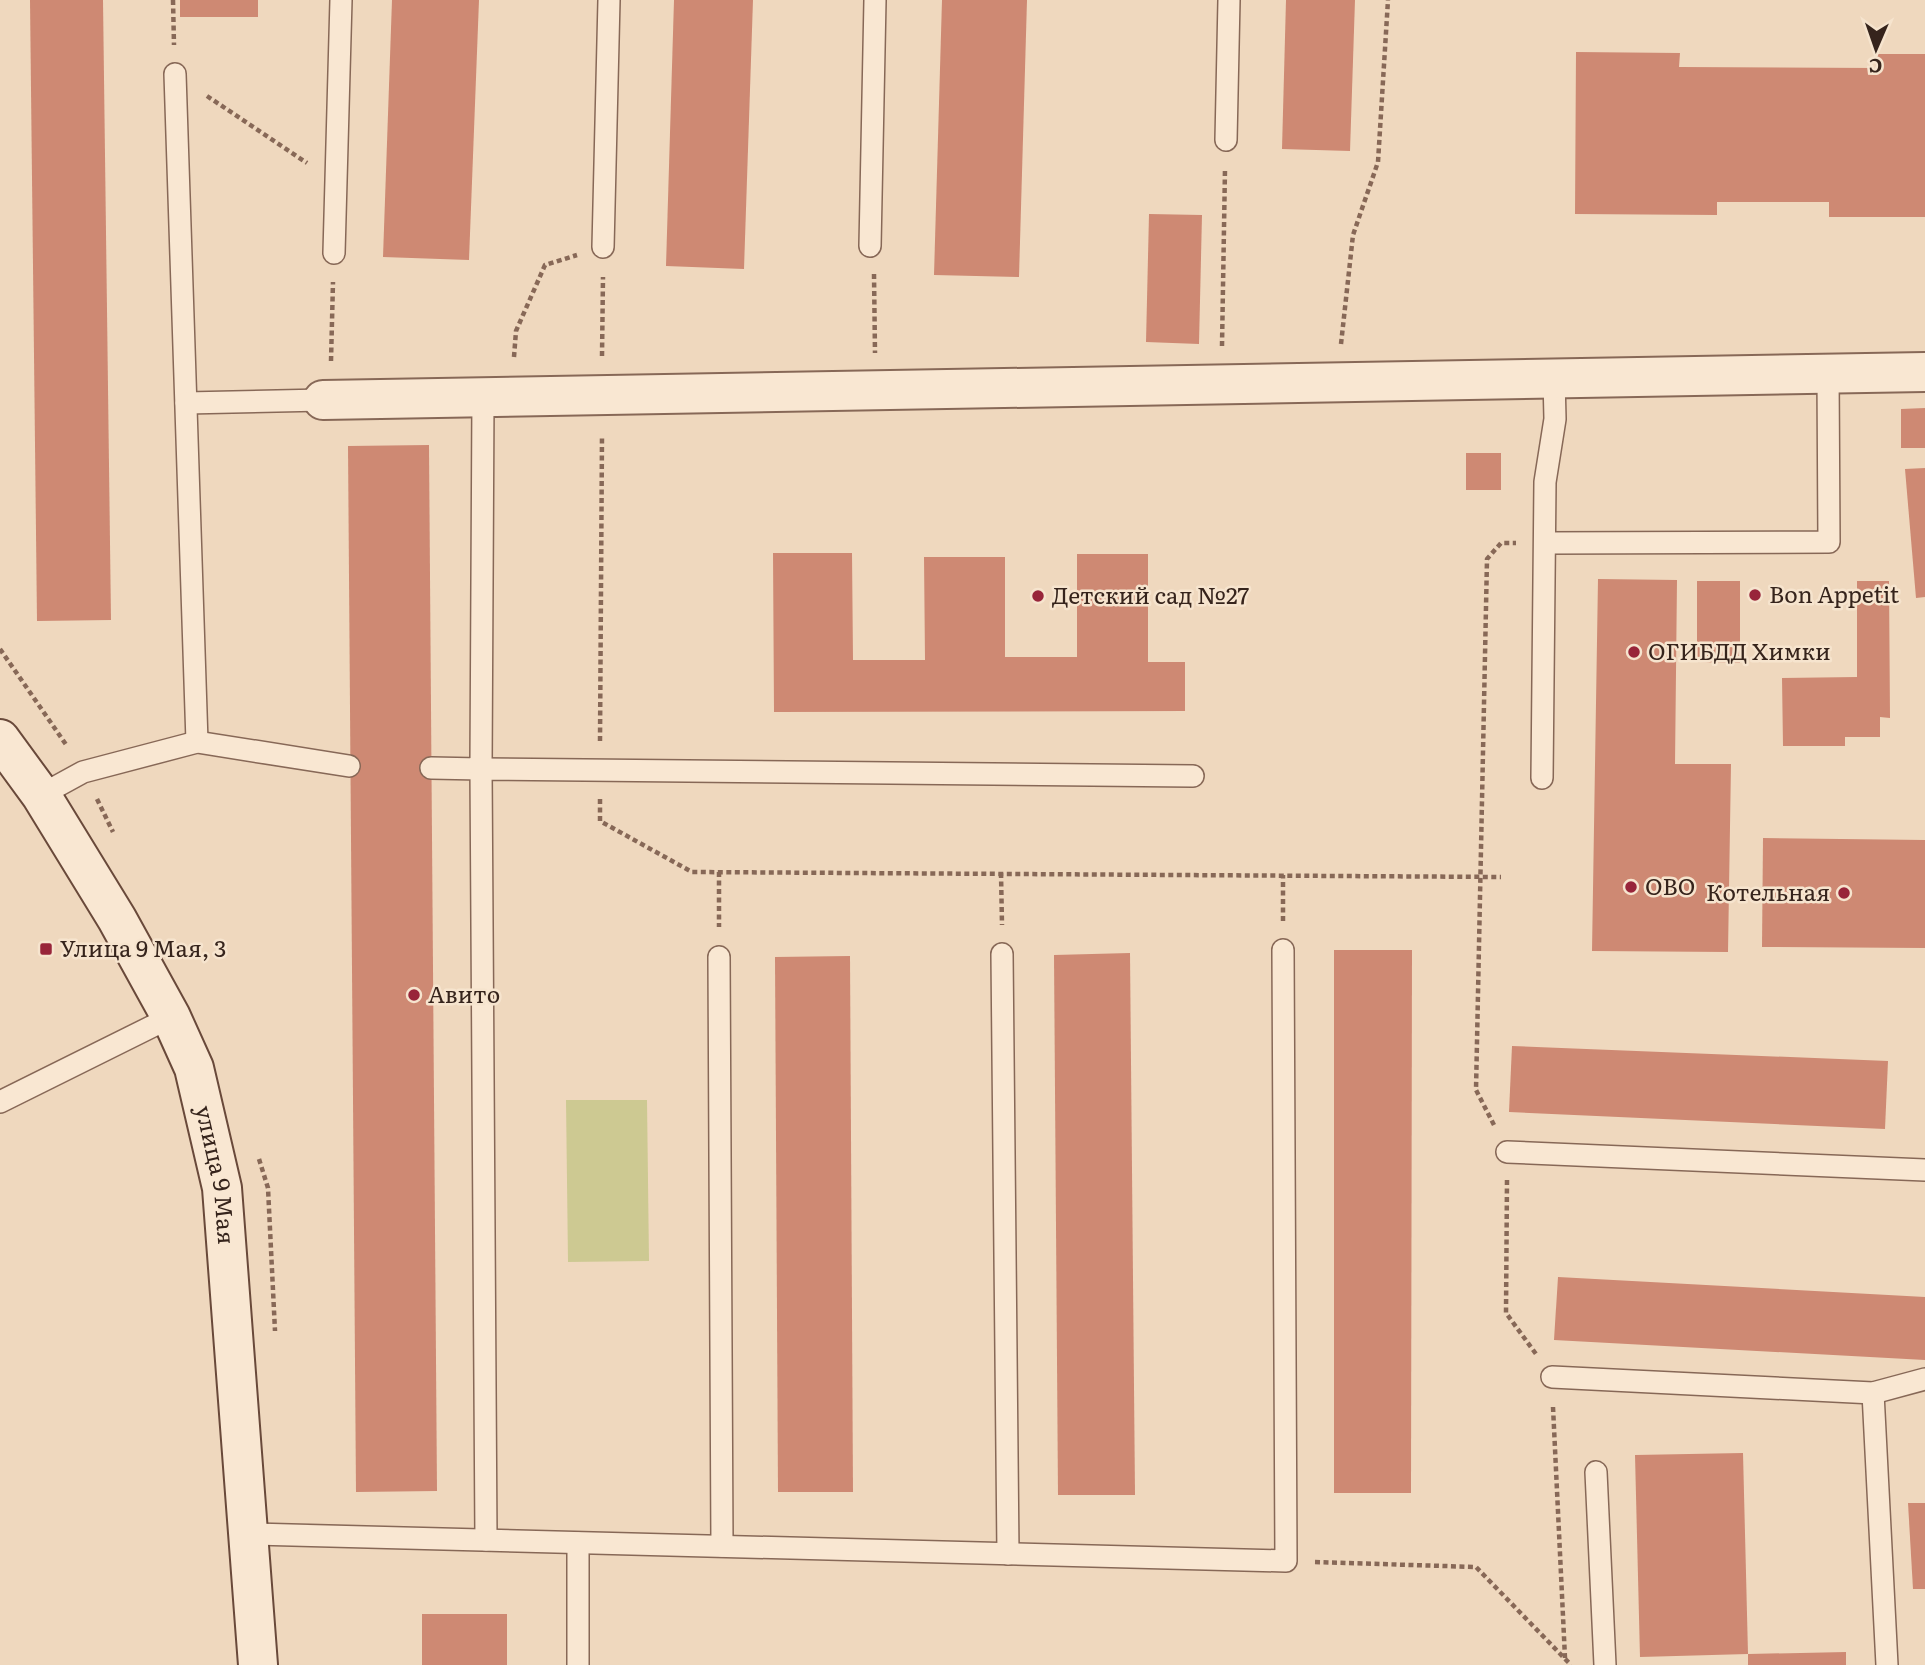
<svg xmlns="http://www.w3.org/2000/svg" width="1925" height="1665" font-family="Literata,serif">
  <rect width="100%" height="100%" fill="#efd8be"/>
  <polygon fill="#cdc992" points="566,1100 647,1100 649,1261 568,1262"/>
  <g fill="#ce8973">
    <polygon points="30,0 103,0 111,620 37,621"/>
    <rect x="180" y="0" width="78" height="17"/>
    <polygon points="392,0 479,0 469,260 383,257"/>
    <polygon points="674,0 753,0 744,269 666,266"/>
    <polygon points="942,0 1027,0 1019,277 934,275"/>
    <polygon points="1286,0 1355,0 1350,151 1282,149"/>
    <polygon points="1576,52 1680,53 1679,67 1876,68 1875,54 1925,54 1925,217 1829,217 1829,202 1717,202 1717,215 1575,214"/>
    <polygon points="1149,214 1202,215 1199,344 1146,342"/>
    <polygon points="1925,408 1925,448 1901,448 1901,409"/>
    <polygon points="429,445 437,1491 356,1492 348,446"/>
    <rect x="1466" y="453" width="35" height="37"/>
    <polygon points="1925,468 1925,597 1916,598 1905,469"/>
    <polygon points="773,553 852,553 853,660 925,660 924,557 1005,557 1005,657 1077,657 1077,554 1148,554 1148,662 1185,662 1185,711 774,712"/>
    <polygon points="1598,579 1677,580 1675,764 1731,764 1728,952 1592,951"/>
    <polygon points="1697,581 1740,581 1740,663 1697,662"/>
    <polygon points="1857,581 1889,581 1890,718 1880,717 1880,737 1845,737 1845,746 1783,746 1782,678 1857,677"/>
    <polygon points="1763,838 1925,840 1925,948 1762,947"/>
    <polygon points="1334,950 1412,950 1411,1493 1334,1493"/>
    <polygon points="1130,953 1135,1495 1058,1495 1054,955"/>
    <polygon points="850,956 853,1492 778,1492 775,957"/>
    <polygon points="1512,1046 1888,1061 1885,1129 1509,1112"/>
    <polygon points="1558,1277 1925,1297 1925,1360 1554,1340"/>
    <polygon points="1743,1453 1748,1654 1640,1657 1635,1455"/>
    <polygon points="1908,1503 1925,1503 1925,1589 1913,1589"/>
    <rect x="422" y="1614" width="85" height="51"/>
    <polygon points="1846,1652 1846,1665 1748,1665 1748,1654"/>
  </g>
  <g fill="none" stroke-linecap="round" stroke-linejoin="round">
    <g stroke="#876857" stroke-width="24">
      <g id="lane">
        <polyline points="175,74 197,742"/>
        <polyline points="1226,140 1229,0"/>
        <polyline points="870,246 875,0"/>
        <polyline points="603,247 609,0"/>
        <polyline points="334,253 341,0"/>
        <polyline points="186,403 323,400"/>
        <polyline points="1545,543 1829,542 1828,373"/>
        <polyline points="431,768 481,769 483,397"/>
        <polyline points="1542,778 1545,482 1555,419 1554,378"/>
        <polyline points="41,795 83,772 197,742 349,766"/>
        <polyline points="1002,954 1008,1554"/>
        <polyline points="719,957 722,1546"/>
        <polyline points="0,1102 171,1017"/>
        <polyline points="1507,1152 1925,1170"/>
        <polyline points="1552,1377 1873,1393 1925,1379"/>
        <polyline points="1873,1393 1887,1665"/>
        <polyline points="1596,1472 1605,1665"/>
        <polyline points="250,1534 1286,1561 1283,950"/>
        <polyline points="486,1540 481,769 1193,776"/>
        <polyline points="578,1543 578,1665"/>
      </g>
    </g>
    <g stroke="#876857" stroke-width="42">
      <polyline id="street" points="323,400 1925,372"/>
    </g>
    <g stroke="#69493a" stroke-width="42">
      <g id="secondary">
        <path id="s1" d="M 0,739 L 41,795 L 117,919 L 171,1017 L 194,1068 L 222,1188 L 258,1665"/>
      </g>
    </g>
    <g stroke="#876857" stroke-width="4.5" stroke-dasharray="5 3.5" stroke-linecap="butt">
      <polyline points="173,0 174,45"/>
      <polyline points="207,96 307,163"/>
      <polyline points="874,274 875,353"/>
      <polyline points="1341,344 1353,235 1378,162 1388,0"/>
      <polyline points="1222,346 1225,169"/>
      <polyline points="602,356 603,277"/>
      <polyline points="514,357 516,331 545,265 577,255"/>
      <polyline points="331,361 333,282"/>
      <polyline points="0,649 67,746"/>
      <polyline points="600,741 602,435"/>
      <polyline points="97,799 113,832"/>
      <polyline points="600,799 600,821 692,872 1501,877"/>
      <polyline points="719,872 719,927"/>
      <polyline points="1001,873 1002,925"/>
      <polyline points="1283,921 1283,875"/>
      <polyline points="1494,1125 1476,1090 1487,559 1501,543 1516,543"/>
      <polyline points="259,1159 268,1188 275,1331"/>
      <polyline points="1507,1180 1506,1313 1536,1354"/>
      <polyline points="1553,1407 1565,1658"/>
      <polyline points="1315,1562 1476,1567 1571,1665"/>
    </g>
    <use href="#lane" stroke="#f9e7d2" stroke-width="21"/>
    <use href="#street" stroke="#f9e7d2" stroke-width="38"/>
    <use href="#secondary" stroke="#f9e7d2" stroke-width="38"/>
  </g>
  <g fill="#98253a" stroke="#f6e4ce" stroke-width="2.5">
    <circle cx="1755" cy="595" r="7"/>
    <circle cx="1038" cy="596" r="7"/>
    <circle cx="1634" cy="652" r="7"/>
    <circle cx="1631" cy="887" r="7"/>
    <circle cx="1844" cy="893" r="7"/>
    <rect x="39" y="942" width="14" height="14" rx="3.5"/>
    <circle cx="414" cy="995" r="7"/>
  </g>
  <g text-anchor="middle" stroke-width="5" stroke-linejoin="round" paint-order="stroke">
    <g font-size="23" fill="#36241c" stroke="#f6e4ce" text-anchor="start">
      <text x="1769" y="603">Bon Appetit</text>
      <text x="1052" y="604">Детский сад №27</text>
      <text x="1648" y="660">ОГИБДД Химки</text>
      <text x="1645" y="895">ОВО</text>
      <text x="1830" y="901" text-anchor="end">Котельная</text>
      <text x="60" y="957">Улица 9 Мая, 3</text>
      <text x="428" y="1003">Авито</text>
    </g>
    <g font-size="23" fill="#36241c" stroke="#f6e4ce">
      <text dy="8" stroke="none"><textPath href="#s1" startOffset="492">улица 9 Мая</textPath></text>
    </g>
  </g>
  <g transform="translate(1876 49) rotate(182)" stroke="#f6e4ce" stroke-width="5" paint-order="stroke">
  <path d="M0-5L12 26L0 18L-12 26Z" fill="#36241c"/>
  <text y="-10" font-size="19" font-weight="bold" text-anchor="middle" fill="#36241c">С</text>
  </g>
</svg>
